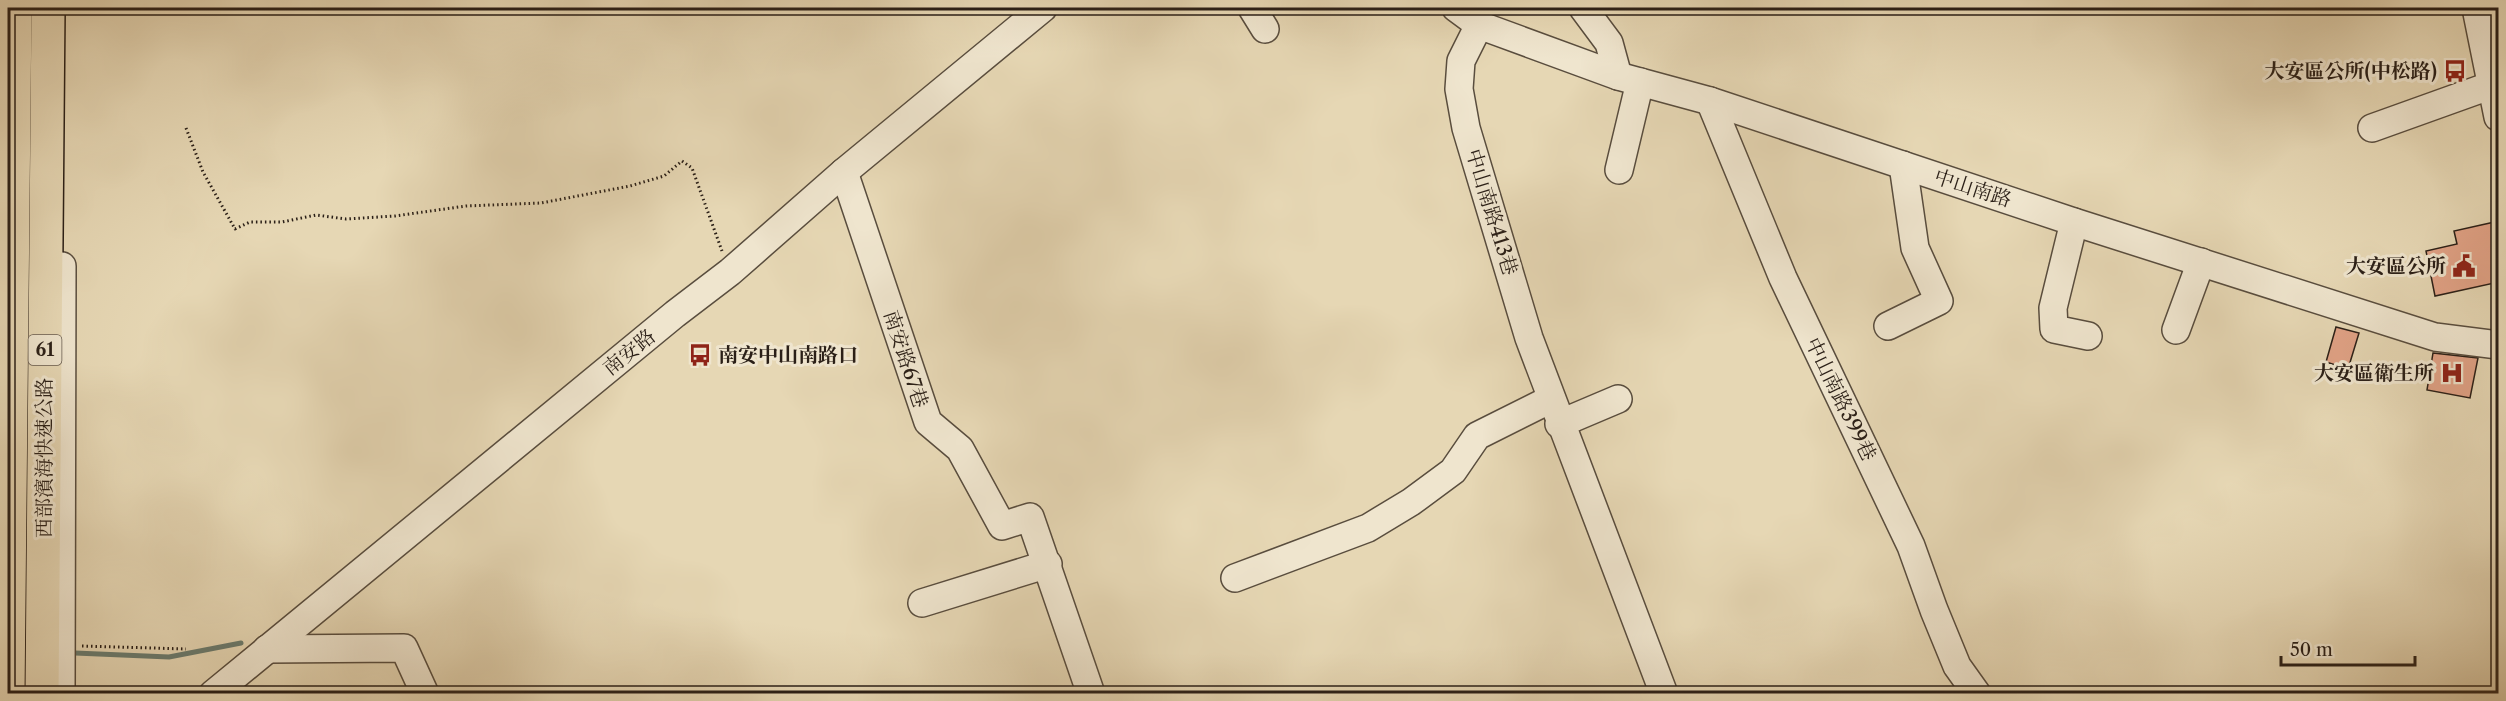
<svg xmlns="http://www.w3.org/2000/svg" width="2506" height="701" font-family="'Libre Caslon Text','Noto Serif TC',serif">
  <rect width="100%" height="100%" fill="#e6d7b4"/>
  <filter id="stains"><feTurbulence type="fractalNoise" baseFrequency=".00333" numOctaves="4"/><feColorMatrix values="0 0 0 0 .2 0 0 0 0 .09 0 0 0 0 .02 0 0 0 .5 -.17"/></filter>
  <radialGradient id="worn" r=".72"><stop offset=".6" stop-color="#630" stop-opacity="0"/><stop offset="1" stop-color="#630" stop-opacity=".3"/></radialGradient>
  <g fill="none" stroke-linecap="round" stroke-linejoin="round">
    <polyline stroke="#6b7c6f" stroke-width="5" points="75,653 169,657 241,643"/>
  </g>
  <g fill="#e2a387" stroke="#2a1f17" stroke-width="1.5">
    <polygon points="2499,221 2499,282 2435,296 2426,251 2457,244 2454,231"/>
    <polygon points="2336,327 2359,333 2348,369 2326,362"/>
    <polygon points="2433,353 2478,358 2470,398 2427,390"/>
  </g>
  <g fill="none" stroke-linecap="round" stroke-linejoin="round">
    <g stroke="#594d3e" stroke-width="30">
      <g id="minor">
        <polyline points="1252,8 1265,29"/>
        <polyline points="1456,8 1479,25 1618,76 1710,101 2074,222 2435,337 2498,345"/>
        <polyline points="1583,8 1609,43 1618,76"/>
        <polyline points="2476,8 2498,117"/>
        <polyline points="1479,25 1461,61 1459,89 1466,128 1529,338 1664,694"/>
        <polyline points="1710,101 1783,278 1911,546 1934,610 1957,666 1977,694"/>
        <polyline points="2372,128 2492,85"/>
        <polyline points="1619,170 1640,82"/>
        <polyline points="844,172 928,422 960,449 1002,526 1030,517 1091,694"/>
        <polyline points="2074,222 2053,308 2054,329 2088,336"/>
        <polyline points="1888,326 1939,301 1915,248 1903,165"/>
        <polyline points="2176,330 2201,262"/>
        <polyline points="1559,424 1618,399"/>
        <polyline points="1235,578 1368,528 1411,502 1453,471 1477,436 1551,399"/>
        <polyline points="922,603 1048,564"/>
        <polyline points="267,649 404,648 425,694"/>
        <polyline points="61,694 62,266"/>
        <polyline points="213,694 675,314 730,272 844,172 1043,8"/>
      </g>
    </g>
    <g stroke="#2a1f17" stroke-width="36">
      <g id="highway">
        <polyline points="8,694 15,8"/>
        <polyline points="42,694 48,8"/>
      </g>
    </g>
    <g stroke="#2a1f17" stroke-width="3" stroke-dasharray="1.5 3" stroke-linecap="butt">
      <polyline points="186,128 203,172 235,229 250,222 282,222 316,215 346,219 395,216 466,206 541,203 630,186 664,176 682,161 692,168 722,251"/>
      <polyline points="82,646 186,649"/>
    </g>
    <use href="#minor" stroke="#efe5ce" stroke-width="27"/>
    <use href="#highway" stroke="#e6d7b4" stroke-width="33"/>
  </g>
  <defs>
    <g id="bus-bare" transform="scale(1.8)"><path d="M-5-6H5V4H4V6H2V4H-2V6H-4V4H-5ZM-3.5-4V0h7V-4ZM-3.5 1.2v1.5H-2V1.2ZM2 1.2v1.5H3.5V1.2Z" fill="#8f2418" stroke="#efe5ce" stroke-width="2.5" paint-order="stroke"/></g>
    <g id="civic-bare" transform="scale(1.8)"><path d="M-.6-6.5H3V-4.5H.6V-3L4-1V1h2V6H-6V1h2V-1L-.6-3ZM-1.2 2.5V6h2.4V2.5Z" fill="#8f2418" stroke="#efe5ce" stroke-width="2.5" paint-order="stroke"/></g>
    <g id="hospital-bare" transform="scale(1.8)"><path d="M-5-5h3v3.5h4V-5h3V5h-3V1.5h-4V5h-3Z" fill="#8f2418" stroke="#efe5ce" stroke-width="2.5" paint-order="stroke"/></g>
  </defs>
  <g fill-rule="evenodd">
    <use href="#bus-bare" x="2455" y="71"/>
    <use href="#civic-bare" x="2464" y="266"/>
    <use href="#bus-bare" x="700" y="355"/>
    <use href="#hospital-bare" x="2452" y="373"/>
  </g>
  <g text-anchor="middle" stroke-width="6" stroke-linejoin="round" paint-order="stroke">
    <rect fill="#efe5ce" stroke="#655a4e" stroke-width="1.5" x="28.5" y="335" width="33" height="30" rx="4.5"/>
    <g font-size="18" font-weight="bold" fill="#2a1f17">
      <text x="45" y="356">61</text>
    </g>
    <g font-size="20" font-weight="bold" fill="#2a1f17" stroke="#efe5ce" text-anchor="end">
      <text x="2437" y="78">大安區公所(中松路)</text>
      <text x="2446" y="273">大安區公所</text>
      <text x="718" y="362" text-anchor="start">南安中山南路口</text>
      <text x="2434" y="380">大安區衛生所</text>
    </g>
    <g font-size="20" fill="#2a1f17" stroke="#efe5ce">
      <text transform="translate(1973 188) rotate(18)" y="7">中山南路</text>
      <text transform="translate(1492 212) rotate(73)" y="7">中山南路413巷</text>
      <text transform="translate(629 352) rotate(-39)" y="7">南安路</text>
      <text transform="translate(906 359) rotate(72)" y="7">南安路67巷</text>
      <text transform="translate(1841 399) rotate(64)" y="7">中山南路399巷</text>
      <text transform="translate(44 458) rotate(-90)" y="7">西部濱海快速公路</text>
    </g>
  </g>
  <rect width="2506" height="701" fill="none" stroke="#e6d7b4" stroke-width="30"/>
  <rect x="9" y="9" width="2488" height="683" fill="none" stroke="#2a1f17" stroke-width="3"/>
  <rect x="15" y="15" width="2476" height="671" fill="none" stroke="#2a1f17" stroke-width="1.5"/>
  <path d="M2281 656v9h134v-9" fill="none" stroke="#2a1f17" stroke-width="3"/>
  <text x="2290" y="656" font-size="18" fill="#2a1f17" stroke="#efe5ce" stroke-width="4.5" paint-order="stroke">50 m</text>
  <rect width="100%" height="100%" filter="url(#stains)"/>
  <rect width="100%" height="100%" fill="url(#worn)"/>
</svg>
